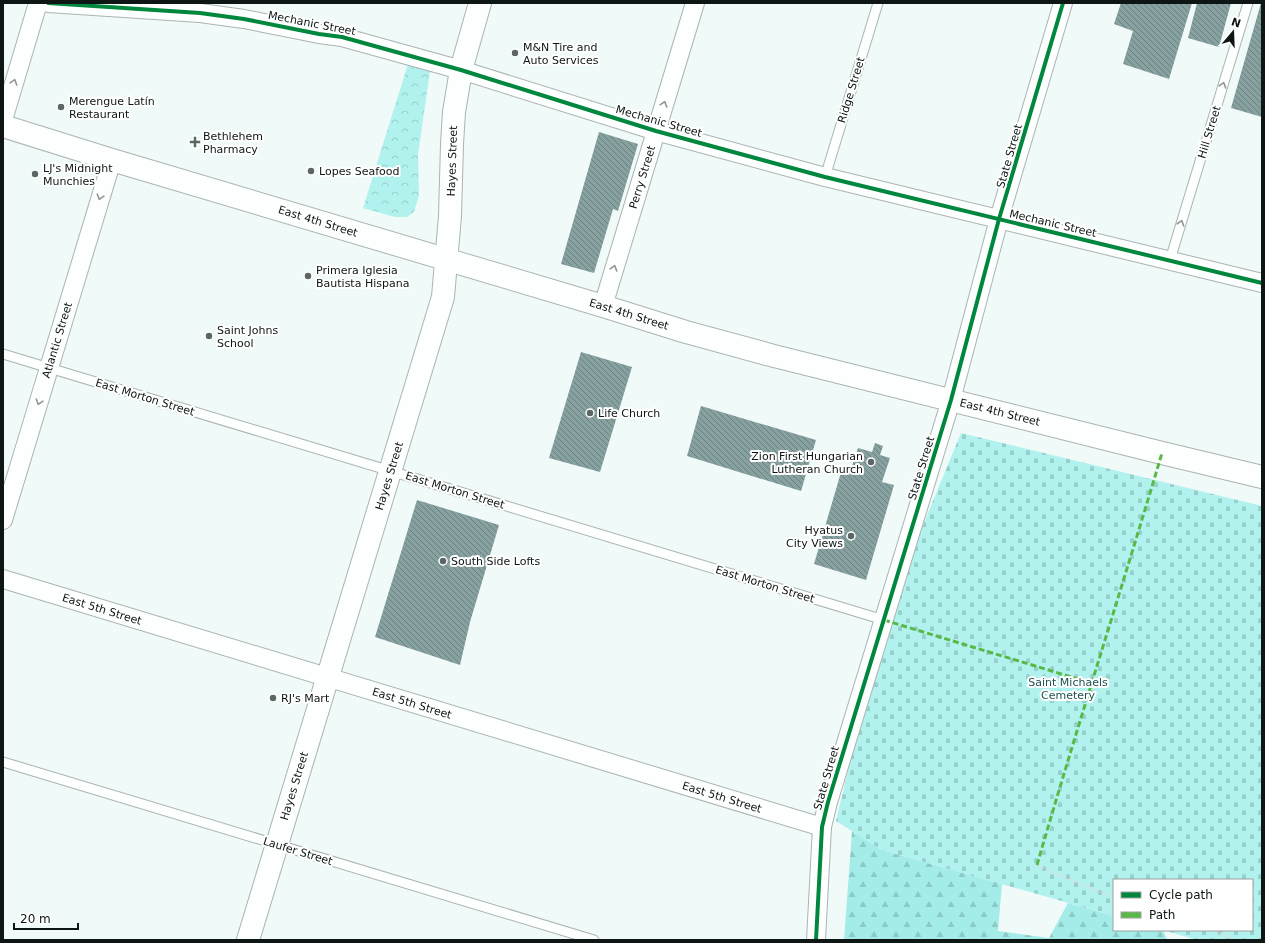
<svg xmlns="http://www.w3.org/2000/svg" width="1265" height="943" font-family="'DejaVu Sans',sans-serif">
  <defs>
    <pattern id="forest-firs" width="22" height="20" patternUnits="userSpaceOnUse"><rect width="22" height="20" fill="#a3ece8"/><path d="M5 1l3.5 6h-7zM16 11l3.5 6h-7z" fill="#8bcac6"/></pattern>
    <pattern id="cemetery-stones" width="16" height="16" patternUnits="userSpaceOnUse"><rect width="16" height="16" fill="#b1f2ee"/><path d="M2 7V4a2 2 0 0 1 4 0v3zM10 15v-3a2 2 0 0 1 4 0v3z" fill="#97cfcb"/></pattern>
    <pattern id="park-crowns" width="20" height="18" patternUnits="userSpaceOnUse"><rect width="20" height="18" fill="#b1f2ee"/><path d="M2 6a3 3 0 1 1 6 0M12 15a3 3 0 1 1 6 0" fill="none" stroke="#97cfcb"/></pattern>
    <pattern id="building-back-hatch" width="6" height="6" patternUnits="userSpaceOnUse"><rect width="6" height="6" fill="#86a1a0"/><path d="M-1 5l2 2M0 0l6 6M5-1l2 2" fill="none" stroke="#6c8281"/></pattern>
  </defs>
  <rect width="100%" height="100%" fill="#effaf9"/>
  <polygon fill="url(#forest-firs)" points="852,831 882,850 1002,884 998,931 1049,938 1068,903 1114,916 1114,930 1163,930 1167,940 844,940"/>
  <polygon fill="url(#cemetery-stones)" points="961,433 1262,506 1262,940 1197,940 1163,930 1252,930 1252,880 1114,880 1114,916 882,850 836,821 884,620"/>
  <polygon fill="url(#park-crowns)" points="408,64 430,71 418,155 419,195 414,212 407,217 395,217 363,208"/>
  <g fill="url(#building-back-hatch)">
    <polygon points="1121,3 1192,3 1169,79 1123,64 1133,31 1114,24"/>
    <polygon points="1197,3 1231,3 1219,47 1188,38"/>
    <polygon points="1261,3 1262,3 1262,117 1231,108"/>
    <polygon points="599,132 638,144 618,211 613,209 594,273 561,264"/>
    <polygon points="581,352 632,367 600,472 549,458"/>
    <polygon points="701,406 816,440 801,491 687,456"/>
    <polygon points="875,443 883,446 880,455 890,458 882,482 894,485 866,580 814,564 842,469 850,472 858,448 872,452"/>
    <polygon points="417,500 499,525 470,622 460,665 375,637"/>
  </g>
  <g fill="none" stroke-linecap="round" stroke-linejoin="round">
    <g stroke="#aab4b3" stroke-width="11">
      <g id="lane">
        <polyline points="825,177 878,3"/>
        <polyline points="1170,260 1248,3"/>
        <polyline points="3,354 884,620"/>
        <polyline points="3,762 594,940"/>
      </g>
    </g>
    <g stroke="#aab4b3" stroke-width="20">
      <g id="street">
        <polyline points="48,3 200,13 244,19 319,34 342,37 461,70 656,131 825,177 1262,283"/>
        <polyline points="3,120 38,3"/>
        <polyline points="603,306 695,3"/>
        <polyline points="3,520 112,160"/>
        <polyline points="3,579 822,827"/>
        <polyline points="816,940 822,827 828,802 951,400 999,219 1063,3"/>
      </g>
    </g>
    <g stroke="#aab4b3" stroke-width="24">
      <g id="secondary">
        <polyline points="3,126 112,160 603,306 686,332 774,356 1162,453 1262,477"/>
        <polyline points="248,940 443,297 450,216 452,144 454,112 461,70 480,3"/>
      </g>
    </g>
    <g stroke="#d8dcdb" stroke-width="2.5" stroke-dasharray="2 3" stroke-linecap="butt">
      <polyline points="1037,865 1056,874 1114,897"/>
      <polyline points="1211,930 1237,940"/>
    </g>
    <use href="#lane" stroke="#fdfefe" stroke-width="9"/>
    <use href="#street" stroke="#fdfefe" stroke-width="18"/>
    <use href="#secondary" stroke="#fdfefe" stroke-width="22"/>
    <g stroke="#58b947" stroke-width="3" stroke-dasharray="6 3" stroke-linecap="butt">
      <polyline points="884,620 1091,683"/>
      <path d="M 1037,865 C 1077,727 1121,591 1162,453"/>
    </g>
    <g stroke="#fff" stroke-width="6">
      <g id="cycleway">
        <polyline points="48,3 200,13 244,19 319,34 342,37 461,70 656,131 825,177 1262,283"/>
        <polyline points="816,940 822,827 828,802 951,400 999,219 1063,3"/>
      </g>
    </g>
    <use href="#cycleway" stroke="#00873e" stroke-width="4"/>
  </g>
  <defs><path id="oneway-chevron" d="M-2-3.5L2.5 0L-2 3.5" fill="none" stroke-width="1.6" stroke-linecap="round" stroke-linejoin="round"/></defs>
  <g stroke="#919695">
    <use href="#oneway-chevron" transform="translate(14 82) rotate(-73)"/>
    <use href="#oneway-chevron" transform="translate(1223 85) rotate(-73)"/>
    <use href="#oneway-chevron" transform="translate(664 104) rotate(-73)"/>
    <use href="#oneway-chevron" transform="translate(100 197) rotate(107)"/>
    <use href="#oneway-chevron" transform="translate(1181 223) rotate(-73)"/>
    <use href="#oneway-chevron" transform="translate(614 268) rotate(-73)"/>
    <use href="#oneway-chevron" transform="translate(39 402) rotate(107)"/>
  </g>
  <g fill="#5c6665" stroke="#fff" stroke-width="1.5">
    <circle cx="515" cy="53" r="4"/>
    <circle cx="61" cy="107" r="4"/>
    <path d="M193 136h4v4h4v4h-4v4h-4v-4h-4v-4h4z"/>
    <circle cx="311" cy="171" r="4"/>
    <circle cx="35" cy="174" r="4"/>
    <circle cx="308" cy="276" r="4"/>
    <circle cx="209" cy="336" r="4"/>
    <circle cx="590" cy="413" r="4"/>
    <circle cx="871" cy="462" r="4"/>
    <circle cx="851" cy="536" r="4"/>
    <circle cx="443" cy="561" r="4"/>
    <circle cx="273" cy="698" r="4"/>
  </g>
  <g text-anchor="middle" stroke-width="4" stroke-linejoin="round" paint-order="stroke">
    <g font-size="11" fill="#0d1615" stroke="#fff">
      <text transform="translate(312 23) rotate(11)" y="4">Mechanic Street</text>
      <text transform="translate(851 90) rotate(-73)" y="4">Ridge Street</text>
      <text transform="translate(659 121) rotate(16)" y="4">Mechanic Street</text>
      <text transform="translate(1209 132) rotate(-73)" y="4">Hill Street</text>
      <text transform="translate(1009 156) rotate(-74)" y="4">State Street</text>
      <text transform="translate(452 161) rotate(-88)" y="4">Hayes Street</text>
      <text transform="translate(642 177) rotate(-73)" y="4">Perry Street</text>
      <text transform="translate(318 221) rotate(17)" y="4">East 4th Street</text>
      <text transform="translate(1053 223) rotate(13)" y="4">Mechanic Street</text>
      <text transform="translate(629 314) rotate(17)" y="4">East 4th Street</text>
      <text transform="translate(57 340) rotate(-73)" y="4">Atlantic Street</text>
      <text transform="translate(145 397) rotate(17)" y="4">East Morton Street</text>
      <text transform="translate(1000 412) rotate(14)" y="4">East 4th Street</text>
      <text transform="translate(921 468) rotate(-73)" y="4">State Street</text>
      <text transform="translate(389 476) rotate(-73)" y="4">Hayes Street</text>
      <text transform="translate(455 490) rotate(17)" y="4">East Morton Street</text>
      <text transform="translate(765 584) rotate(17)" y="4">East Morton Street</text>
      <text transform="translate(102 609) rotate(17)" y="4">East 5th Street</text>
      <text transform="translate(412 703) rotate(17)" y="4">East 5th Street</text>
      <text transform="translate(826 778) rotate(-74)" y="4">State Street</text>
      <text transform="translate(294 786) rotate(-73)" y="4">Hayes Street</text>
      <text transform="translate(722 797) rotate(17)" y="4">East 5th Street</text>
      <text transform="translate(298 851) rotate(17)" y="4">Laufer Street</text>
    </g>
    <g font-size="11" fill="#0d1615" stroke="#fff" text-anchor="start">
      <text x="523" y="51">M&amp;N Tire and<tspan x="523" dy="13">Auto Services</tspan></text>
      <text x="69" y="105">Merengue Latín<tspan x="69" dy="13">Restaurant</tspan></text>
      <text x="203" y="140">Bethlehem<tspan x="203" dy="13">Pharmacy</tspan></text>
      <text x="43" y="172">LJ's Midnight<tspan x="43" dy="13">Munchies</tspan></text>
      <text x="319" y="175">Lopes Seafood</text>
      <text x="316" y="274">Primera Iglesia<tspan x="316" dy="13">Bautista Hispana</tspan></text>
      <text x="217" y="334">Saint Johns<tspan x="217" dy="13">School</tspan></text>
      <text x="598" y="417">Life Church</text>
      <text x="863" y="460" text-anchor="end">Zion First Hungarian<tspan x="863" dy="13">Lutheran Church</tspan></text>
      <text x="843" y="534" text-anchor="end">Hyatus<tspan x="843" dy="13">City Views</tspan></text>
      <text x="451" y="565">South Side Lofts</text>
      <text x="281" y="702">RJ's Mart</text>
    </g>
    <g font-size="11" fill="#1c524f" stroke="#fff">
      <text x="1068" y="686">Saint Michaels<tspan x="1068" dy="13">Cemetery</tspan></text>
    </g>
  </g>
  <rect width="1265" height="943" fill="none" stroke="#0d1615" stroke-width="8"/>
  <rect x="1113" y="879" width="140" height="52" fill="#ffffff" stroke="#9ea2a1"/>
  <rect x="1121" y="892" width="20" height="6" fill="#00873e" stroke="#9ea2a1"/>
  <text x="1149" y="899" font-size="12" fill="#0d1615">Cycle path</text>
  <rect x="1121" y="912" width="20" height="6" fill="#58b947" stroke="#9ea2a1"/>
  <text x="1149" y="919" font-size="12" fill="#0d1615">Path</text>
  <g transform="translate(1233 32) rotate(19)" stroke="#ffffff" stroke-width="3" paint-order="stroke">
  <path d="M0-3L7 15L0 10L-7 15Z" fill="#0d1615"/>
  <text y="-6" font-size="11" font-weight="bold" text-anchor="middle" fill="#0d1615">N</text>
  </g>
  <path d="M14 923v6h64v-6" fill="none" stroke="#0d1615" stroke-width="2"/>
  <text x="20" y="923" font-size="12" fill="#0d1615" stroke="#ffffff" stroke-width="3" paint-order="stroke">20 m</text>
</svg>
